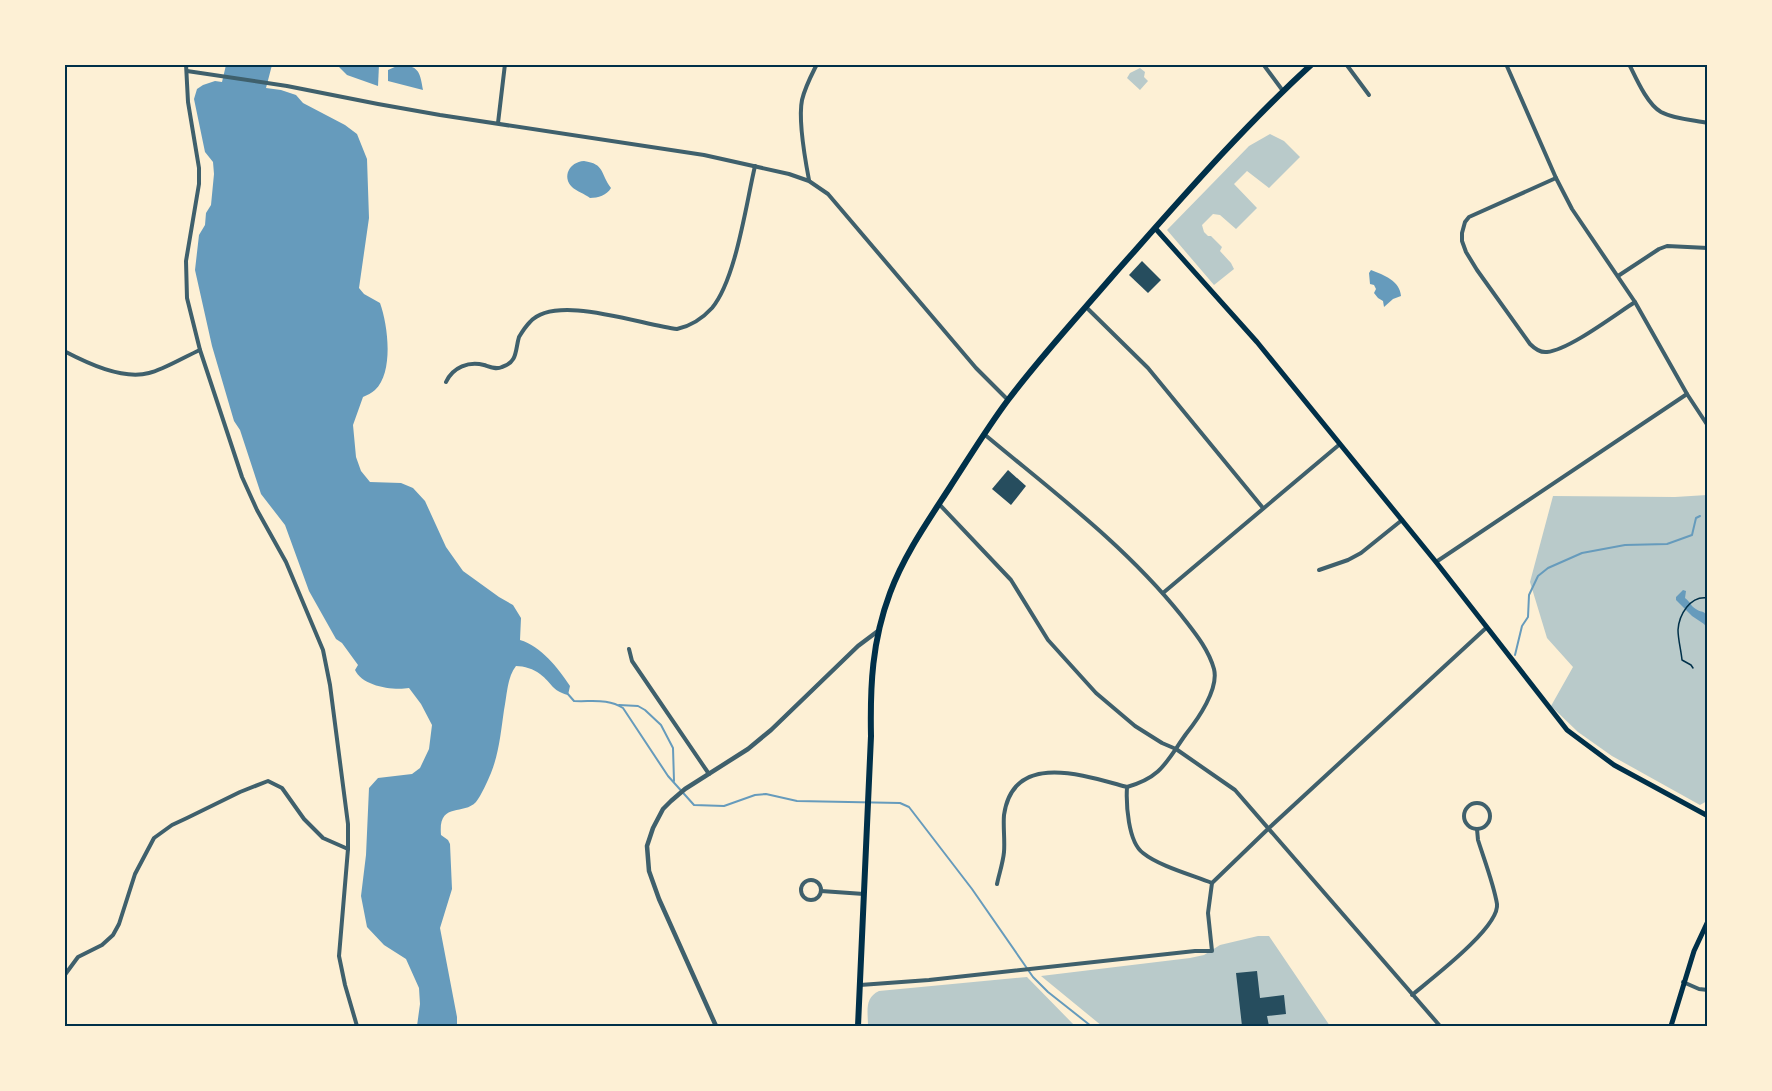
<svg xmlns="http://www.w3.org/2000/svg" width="1772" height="1091" font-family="'Source Sans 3',sans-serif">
  <rect width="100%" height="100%" fill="#fdf0d5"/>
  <g fill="#b9caca">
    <polygon points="1140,68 1145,72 1144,77 1148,81 1140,90 1127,78 1130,73"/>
    <polygon points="1270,134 1284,141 1300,157 1269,188 1247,171 1234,184 1257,208 1236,229 1220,215 1213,214 1202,225 1204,232 1208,236 1211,236 1222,247 1220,251 1231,263 1234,269 1214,285 1167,230 1249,146"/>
    <polygon points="1707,495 1707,801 1700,805 1612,756 1578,732 1551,706 1573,667 1547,638 1530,582 1553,496 1675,497"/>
    <polygon points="1258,936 1269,936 1330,1026 1102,1026 1041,976 1190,958 1204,955 1220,945"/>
    <path d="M 1027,977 L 1075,1026 L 868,1026 C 868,1012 864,998 879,991 Z"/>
  </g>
  <g fill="#669bbc">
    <path d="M 226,65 L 272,65 L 266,88 L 281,90 L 296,95 L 303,103 L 345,125 L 357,134 L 367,159 L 369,218 L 359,288 L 364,294 L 380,303 C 388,325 394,372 375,390 C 372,393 367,395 363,397 L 353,425 L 356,457 L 361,471 L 370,482 L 401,483 L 413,488 L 425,501 L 446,547 L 463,571 L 499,597 L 513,605 L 521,618 L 520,640 C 541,646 558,668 570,686 L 568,695 C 552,691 552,683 540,674 C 534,669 524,666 516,666 C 507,677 507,696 504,710 C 501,731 499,753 491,773 C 488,780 481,796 476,802 C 463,816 438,801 441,835 L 448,840 L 450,844 L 452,889 L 440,928 L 457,1017 L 457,1026 L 417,1026 L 420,1004 L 419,988 L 406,959 L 384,945 L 367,927 L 361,896 L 366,855 L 369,788 L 378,778 L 412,774 L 420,768 L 429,749 L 432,725 L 421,704 L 409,688 C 393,691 362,686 355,670 L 358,665 L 342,643 L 336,639 L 309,591 L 285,525 L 261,494 L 240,430 L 234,421 L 212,346 L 195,270 L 199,235 L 205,225 L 206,213 L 211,205 L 214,174 L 213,162 L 205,152 L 194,99 L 197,89 L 203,85 L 215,81 L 222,82 Z"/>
    <polygon points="337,65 379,65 378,86 347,75"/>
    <path d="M 397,66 C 419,64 420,72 423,90 L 388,81 L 388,70 Z"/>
    <path d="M 584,161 C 605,164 600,173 611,188 C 607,195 598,198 590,198 C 585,194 576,191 572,187 C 562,177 569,162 584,161 Z"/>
    <path d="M 1371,270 C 1384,275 1400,281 1401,296 L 1393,299 L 1384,307 L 1383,301 L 1378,298 L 1374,293 L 1376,289 L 1374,285 L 1370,284 L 1369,273 Z"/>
    <path d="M 1683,590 L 1686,591 L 1685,598 C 1688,600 1690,603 1692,606 C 1703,617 1707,604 1707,628 L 1704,624 L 1692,616 L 1676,600 L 1676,597 Z"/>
  </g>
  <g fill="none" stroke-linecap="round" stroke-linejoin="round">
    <g stroke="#669bbc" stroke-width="2">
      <polyline points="1515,655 1522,626 1528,617 1529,595 1538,576 1548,568 1582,553 1625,545 1667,544 1692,535 1696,518 1700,516"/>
      <path d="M 567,693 L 574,701 C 591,702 608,698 623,708 L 668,776 L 694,805 L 724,806 L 755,795 L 766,794 L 797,801 L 900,803 L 909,807 L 972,889 L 1033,977 L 1048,992 L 1091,1026"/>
      <polyline points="619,705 638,706 645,710 661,725 673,748 674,781"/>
    </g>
  </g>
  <g fill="#264d5e">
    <polygon points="1142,261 1161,280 1148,293 1129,275"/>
    <polygon points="1008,470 1026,486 1011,505 992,489"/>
    <polygon points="1257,971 1260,998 1284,995 1286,1014 1267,1016 1269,1026 1242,1026 1236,973"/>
  </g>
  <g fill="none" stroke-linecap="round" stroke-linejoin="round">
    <path stroke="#003049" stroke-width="1.5" d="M 1693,668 L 1691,665 L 1682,660 C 1681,650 1678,639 1678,630 C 1679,615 1690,595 1708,598"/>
    <g stroke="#3f606c" stroke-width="4">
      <polyline points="186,64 188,102 199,168 199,184 186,261 187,298 200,350 242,477 257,510 286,562 323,650 330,685 348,824 348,849 339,956 345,985 357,1026"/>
      <polyline points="1263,64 1283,91"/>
      <polyline points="1346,64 1369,95"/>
      <polyline points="1506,64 1556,178 1572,209 1635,302 1687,394 1708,426"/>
      <path d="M 1629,64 C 1636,78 1647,104 1661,112 C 1674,119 1693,120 1708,123"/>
      <polyline points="187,71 287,86 378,104 440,115 704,155 789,174 809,181 828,194 976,368 1008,400"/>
      <polyline points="498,123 505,64"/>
      <path d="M 1556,178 L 1469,217 L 1465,222 L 1462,233 L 1462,241 L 1466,252 L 1477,270 L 1530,344 C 1535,349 1540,353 1547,352 C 1569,350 1616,314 1635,302"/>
      <path d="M 809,180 C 805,159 798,120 802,100 C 805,87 811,76 817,64"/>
      <polyline points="1618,276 1659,249 1667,246 1708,248"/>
      <polyline points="1086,307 1148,368 1263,508"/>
      <path d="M 64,351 C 87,363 122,380 149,373 C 163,370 186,356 200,350"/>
      <path d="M 446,382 C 453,367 469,361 484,365 C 490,367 496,370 502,367 C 518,362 515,350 519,337 C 522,332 526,326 530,322 C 555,293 642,325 677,329 C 691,326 702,319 712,308 C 736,279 746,204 755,166"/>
      <path d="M 984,434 C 1052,491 1125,545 1181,615 C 1194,632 1208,648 1214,669 C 1219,689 1198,719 1186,734 C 1166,762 1162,777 1127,787"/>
      <polyline points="939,504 1011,580 1048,640 1096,693 1135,726 1162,743 1176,749 1235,790 1440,1026"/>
      <polyline points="1436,562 1687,394"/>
      <polyline points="1319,570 1348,560 1361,553 1402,520"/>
      <polyline points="1163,593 1340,444"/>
      <polyline points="629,649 632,661 709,774"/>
      <circle cx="1477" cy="816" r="13"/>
      <circle cx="811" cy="890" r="10"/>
      <path d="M 997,884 C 999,874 1003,863 1004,852 C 1005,840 1003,827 1004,815 C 1013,750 1086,776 1127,787 C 1126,804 1128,842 1143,853 C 1159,866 1192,875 1212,883"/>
      <polyline points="821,891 864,894"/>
      <polyline points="64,976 78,957 102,945 113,935 119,924 135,874 154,838 172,825 187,818 240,792 268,781 282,788 304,819 323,838 348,849"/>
      <polyline points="1683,982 1699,989 1708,990"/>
      <polyline points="860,985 929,980 1195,951 1212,951 1208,913 1212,883 1269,828 1486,628"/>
      <path d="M 1412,995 C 1431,979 1500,927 1497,904 C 1494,885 1484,859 1478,840 L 1477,829"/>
    </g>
    <polyline stroke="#3f606c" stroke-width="4.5" points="716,1026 659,899 649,871 647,846 653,828 663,809 671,801 685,789 748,749 771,730 858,646 878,631"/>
    <g stroke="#003049" stroke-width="5">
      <polyline points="1155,228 1257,342 1436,562 1567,730 1614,765 1708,816"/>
      <polyline points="1671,1026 1694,951 1708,921"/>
    </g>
    <path stroke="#003049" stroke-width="6" d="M 858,1026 L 871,736 C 870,686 872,641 890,593 C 904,555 928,521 950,487 C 969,458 987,428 1008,400 C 1041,356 1080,314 1116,272 C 1179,201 1242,128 1312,64"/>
  </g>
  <rect width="1772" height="1091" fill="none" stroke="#fdf0d5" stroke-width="132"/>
  <rect x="66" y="66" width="1640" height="959" fill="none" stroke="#003049" stroke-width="2"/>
</svg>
